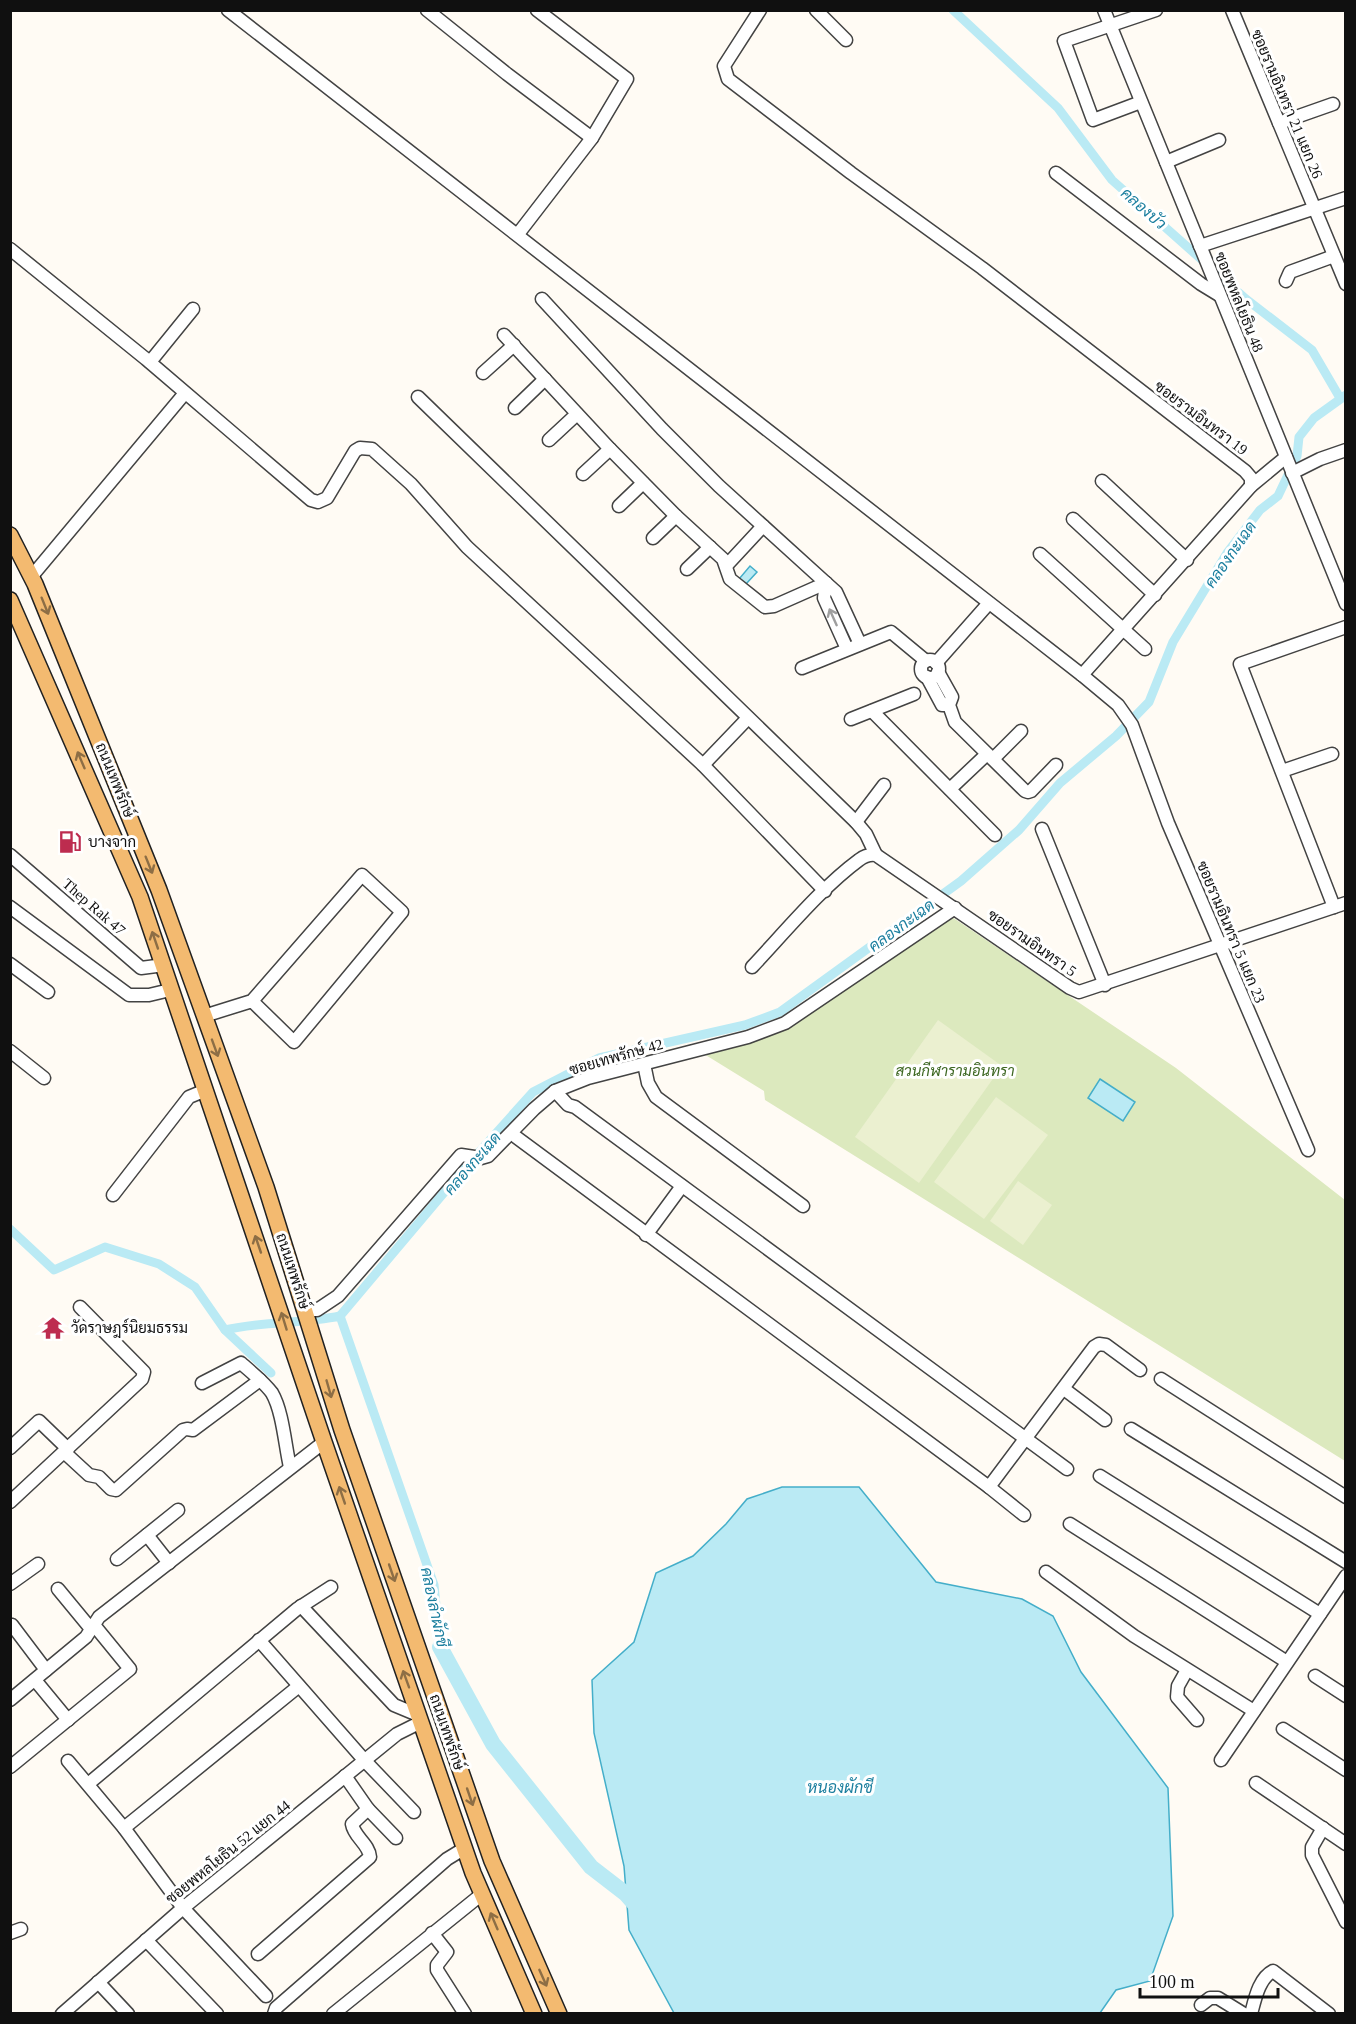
<svg xmlns="http://www.w3.org/2000/svg" width="1356" height="2024" font-family="'Times New Roman',Sarabun,serif">
  <rect width="100%" height="100%" fill="#fffbf4"/>
  <polygon fill="#dce9be" points="949,915 1176,1068 1345,1200 1345,1461 765,1100 764,1091 704,1054 757,1040 787,1026"/>
  <g fill="#ebf0d0">
    <polygon points="938,1020 1002,1066 919,1183 855,1137"/>
    <polygon points="996,1097 1048,1135 984,1219 934,1182"/>
    <polygon points="1018,1181 1052,1205 1023,1245 990,1221"/>
  </g>
  <g fill="#baeaf4" stroke="#44aec9" stroke-width="1.5">
    <polygon points="750,566 757,572 746,584 739,579"/>
    <polygon points="1100,1079 1135,1102 1123,1121 1088,1098"/>
    <polygon points="782,1487 859,1487 936,1582 1022,1599 1053,1616 1081,1672 1168,1788 1173,1916 1150,1981 1116,1990 1100,2013 674,2013 629,1930 624,1866 594,1733 592,1680 634,1642 656,1573 693,1556 726,1524 747,1499"/>
  </g>
  <g fill="none" stroke-linecap="round" stroke-linejoin="round">
    <g stroke="#baeaf4" stroke-width="9">
      <polyline points="953,10 1058,108 1112,180 1246,299 1312,350 1340,398"/>
      <polyline points="10,1229 54,1270 105,1247 159,1264 195,1287 225,1330 271,1373"/>
      <polyline points="340,1316 463,1170 533,1092 599,1058 745,1025 780,1012 961,881 1019,830 1060,783 1116,736 1149,702 1173,642 1227,553 1260,510 1278,496 1297,456 1299,437 1314,418 1346,395"/>
      <path d="M 225,1330 C 263,1321 302,1324 340,1316 L 434,1585 L 440,1647"/>
    </g>
    <polyline stroke="#baeaf4" stroke-width="16" points="440,1647 493,1744 591,1867 626,1894 640,1910"/>
    <g stroke="#434343" stroke-width="15">
      <g id="minor">
        <polyline points="228,10 1082,675 1118,705 1132,725 1168,823 1308,1150"/>
        <polyline points="427,10 507,74 592,138"/>
        <polyline points="760,10 724,66 728,79 851,173 982,268 1245,471 1251,478 1251,486"/>
        <polyline points="816,10 846,40"/>
        <polyline points="1104,10 1346,604"/>
        <polyline points="1232,10 1346,284"/>
        <polyline points="1141,102 1093,120 1064,41 1156,10"/>
        <polyline points="1279,123 1333,104"/>
        <polyline points="1166,162 1219,140"/>
        <polyline points="1056,173 1201,284 1219,295"/>
        <polyline points="518,234 592,138 627,79 537,10"/>
        <polyline points="1200,246 1346,198"/>
        <polyline points="10,249 146,359 311,500 318,502 327,498 355,451 360,448 372,449 411,484 467,547 703,765 825,891"/>
        <polyline points="1286,281 1290,272 1334,256"/>
        <polyline points="504,335 610,449 676,516 723,559 730,579 765,607 774,606 826,583 719,486 662,429 542,299"/>
        <polyline points="150,362 193,309"/>
        <polyline points="483,373 514,345"/>
        <polyline points="418,397 856,822 866,834 876,855"/>
        <polyline points="515,408 545,379"/>
        <polyline points="549,440 577,414"/>
        <polyline points="1292,473 1320,459 1346,450"/>
        <polyline points="583,474 610,449"/>
        <polyline points="1102,481 1187,560"/>
        <polyline points="619,506 643,483"/>
        <polyline points="1073,519 1155,595"/>
        <polyline points="653,538 676,516"/>
        <polyline points="1040,554 1145,649"/>
        <polyline points="726,566 763,526"/>
        <polyline points="687,569 710,547"/>
        <polyline points="32,576 185,393"/>
        <polyline points="826,583 824,598 847,649"/>
        <polyline points="826,583 836,592 860,644"/>
        <circle cx="930" cy="669" r="9"/>
        <polyline points="936,663 989,603"/>
        <polyline points="802,668 891,632 926,661"/>
        <polyline points="938,672 952,697 949,705 955,722 1025,791 1028,792 1031,791 1056,765"/>
        <polyline points="1082,675 1251,486 1286,457"/>
        <polyline points="927,677 942,705 949,705"/>
        <polyline points="872,711 995,835"/>
        <polyline points="851,719 914,694"/>
        <polyline points="993,759 1021,731"/>
        <polyline points="703,765 748,718"/>
        <polyline points="1282,771 1332,754"/>
        <polyline points="950,789 987,754"/>
        <polyline points="856,822 884,785"/>
        <polyline points="1042,829 1105,985"/>
        <polyline points="10,855 141,968 164,965"/>
        <polyline points="10,907 129,995 149,995 170,990"/>
        <polyline points="1334,907 1240,664 1346,627"/>
        <polyline points="10,964 48,992"/>
        <path d="M 752,967 C 785,932 821,888 859,860 C 864,856 869,854 876,855 L 1070,988 L 1079,992 L 1346,903"/>
        <polyline points="204,1016 252,1001 362,875 402,912 294,1042 252,1001"/>
        <polyline points="10,1051 44,1078"/>
        <polyline points="644,1064 648,1083 656,1097 803,1206"/>
        <polyline points="555,1091 568,1105 575,1107 1067,1469"/>
        <polyline points="516,1137 989,1487 1024,1515"/>
        <polyline points="113,1195 189,1097 206,1090"/>
        <polyline points="646,1235 682,1186"/>
        <polyline points="306,1310 317,1310 338,1296 461,1155 481,1158 488,1156 534,1109 555,1091 588,1078 748,1037 785,1023 955,908"/>
        <polyline points="1161,1379 1346,1497"/>
        <path d="M 202,1383 L 241,1363 C 251,1372 264,1382 272,1393 C 283,1412 285,1446 290,1467"/>
        <polyline points="1064,1389 1105,1420"/>
        <polyline points="1131,1429 1346,1562"/>
        <polyline points="10,1448 39,1421 68,1449"/>
        <polyline points="64,1452 89,1475 99,1477 111,1489 116,1490 183,1430 187,1429 193,1430 260,1380"/>
        <polyline points="1100,1476 1320,1614"/>
        <polyline points="989,1487 1094,1347 1099,1344 1106,1345 1140,1370"/>
        <polyline points="10,1502 142,1379 144,1372 80,1307"/>
        <polyline points="1070,1524 1287,1662"/>
        <polyline points="147,1535 169,1563"/>
        <polyline points="117,1559 178,1510"/>
        <polyline points="1046,1572 1134,1636 1254,1711"/>
        <polyline points="10,1584 38,1564"/>
        <polyline points="58,1589 91,1629"/>
        <polyline points="301,1606 394,1705 418,1715"/>
        <polyline points="12,1625 46,1670"/>
        <polyline points="259,1640 365,1761 414,1812"/>
        <polyline points="1187,1670 1178,1686 1177,1697 1197,1720"/>
        <polyline points="1315,1676 1346,1696"/>
        <polyline points="35,1680 68,1720"/>
        <polyline points="10,1700 86,1637 99,1617 324,1442"/>
        <polyline points="1283,1729 1346,1770"/>
        <polyline points="1221,1760 1346,1576"/>
        <polyline points="68,1761 124,1828 183,1908 266,1996"/>
        <polyline points="10,1767 130,1669 94,1625"/>
        <polyline points="1256,1783 1346,1844"/>
        <polyline points="88,1784 297,1609 331,1587"/>
        <polyline points="368,1809 396,1838"/>
        <polyline points="124,1828 299,1686"/>
        <polyline points="1323,1828 1312,1847 1312,1855 1346,1922"/>
        <polyline points="10,1933 21,1929"/>
        <polyline points="432,1933 447,1952 437,1965 437,1970 465,2014"/>
        <polyline points="146,1940 217,2014"/>
        <path d="M 258,1954 L 370,1857 C 369,1844 354,1837 352,1824 L 368,1809 L 345,1776"/>
        <polyline points="98,1982 128,2014"/>
        <polyline points="1201,2005 1210,1998 1218,1998 1244,2014"/>
        <polyline points="62,2014 183,1908 397,1734 421,1722"/>
        <polyline points="274,2014 276,2008 447,1859 465,1848"/>
        <polyline points="333,2014 482,1894"/>
        <path d="M 1251,2014 C 1255,1999 1259,1978 1273,1971 L 1329,2014"/>
      </g>
    </g>
    <g stroke="#212121" stroke-width="18">
      <g id="major">
        <polyline points="10,535 35,584 159,890 266,1187 342,1430 492,1861 559,2014"/>
        <polyline points="10,600 140,897 324,1442 473,1873 534,2014"/>
      </g>
    </g>
    <use href="#minor" stroke="#fff" stroke-width="12"/>
    <use href="#major" stroke="#f3ba70" stroke-width="15"/>
  </g>
  <defs><path id="oneway-shaft" d="M-6 0H5M1.5-3L5.5 0L1.5 3" fill="none" stroke-width="1.6" stroke-linecap="round" stroke-linejoin="round" transform="scale(1.5)"/></defs>
  <g stroke="#8d6e45">
    <use href="#oneway-shaft" transform="translate(45 606) rotate(68)"/>
    <use href="#oneway-shaft" transform="translate(81 760) rotate(-113)"/>
    <use href="#oneway-shaft" transform="translate(149 865) rotate(68)"/>
    <use href="#oneway-shaft" transform="translate(155 940) rotate(-109)"/>
    <use href="#oneway-shaft" transform="translate(215 1048) rotate(70)"/>
    <use href="#oneway-shaft" transform="translate(258 1244) rotate(-109)"/>
    <use href="#oneway-shaft" transform="translate(284 1321) rotate(-107)"/>
    <use href="#oneway-shaft" transform="translate(329 1389) rotate(74)"/>
    <use href="#oneway-shaft" transform="translate(342 1495) rotate(-109)"/>
    <use href="#oneway-shaft" transform="translate(392 1573) rotate(71)"/>
    <use href="#oneway-shaft" transform="translate(406 1679) rotate(-110)"/>
    <use href="#oneway-shaft" transform="translate(470 1797) rotate(71)"/>
    <use href="#oneway-shaft" transform="translate(494 1921) rotate(-113)"/>
    <use href="#oneway-shaft" transform="translate(543 1978) rotate(66)"/>
  </g>
  <use stroke="#9f9f9f" href="#oneway-shaft" transform="translate(833 617) rotate(-114)"/>
  <defs>
    <g id="fuel-bare" transform="scale(1.8)"><path d="M-5.5-6h7V0h2V4h1.3V-2.5L3-4.5l.8-.8L6-3V5H2.5V1h-1V6h-7ZM-4.2-4.7v3.2H.2V-4.7Z" fill="#bd2c4f" stroke="#fff" stroke-width="2.5" paint-order="stroke"/></g>
    <g id="temple-bare" transform="scale(1.8)"><path d="M0-6L5-2H3V0L6.5 2.5H4V6H1.5V3h-3V6H-4V2.5H-6.5L-3 0V-2H-5Z" fill="#bd2c4f" stroke="#fff" stroke-width="2.5" paint-order="stroke"/></g>
  </defs>
  <g fill-rule="evenodd">
    <use href="#fuel-bare" x="70" y="842"/>
    <use href="#temple-bare" x="53" y="1328"/>
  </g>
  <g text-anchor="middle" stroke-width="6" stroke-linejoin="round" paint-order="stroke">
    <g font-size="15" fill="#101010" stroke="#fff">
      <text transform="translate(1287 104) rotate(67)" y="5">ซอยรามอินทรา 21 แยก 26</text>
      <text transform="translate(1239 302) rotate(68)" y="5">ซอยพหลโยธิน 48</text>
      <text transform="translate(1201 418) rotate(37)" y="5">ซอยรามอินทรา 19</text>
      <text transform="translate(115 780) rotate(68)" y="5">ถนนเทพรักษ์</text>
      <text transform="translate(94 907) rotate(41)" y="5">Thep Rak 47</text>
      <text transform="translate(1231 932) rotate(67)" y="5">ซอยรามอินทรา 5 แยก 23</text>
      <text transform="translate(1032 943) rotate(35)" y="5">ซอยรามอินทรา 5</text>
      <text transform="translate(616 1057) rotate(-16)" y="5">ซอยเทพรักษ์ 42</text>
      <text transform="translate(293 1271) rotate(72)" y="5">ถนนเทพรักษ์</text>
      <text transform="translate(447 1732) rotate(71)" y="5">ถนนเทพรักษ์</text>
      <text transform="translate(228 1852) rotate(-39)" y="5">ซอยพหลโยธิน 52 แยก 44</text>
    </g>
    <g font-size="15" fill="#101010" stroke="#fff" text-anchor="start">
      <text x="88" y="847">บางจาก</text>
      <text x="71" y="1333">วัดราษฎร์นิยมธรรม</text>
    </g>
    <g font-size="15" font-style="italic" fill="#3d6722" stroke="#fff">
      <text x="955" y="1076">สวนกีฬารามอินทรา</text>
    </g>
    <g font-size="16" font-style="italic" fill="#1c7f9f" stroke="#fff">
      <text transform="translate(1144 208) rotate(41)" y="6">คลองบัว</text>
      <text transform="translate(1230 554) rotate(-55)" y="6">คลองกะเฉด</text>
      <text transform="translate(901 925) rotate(-36)" y="6">คลองกะเฉด</text>
      <text transform="translate(472 1163) rotate(-49)" y="6">คลองกะเฉด</text>
      <text transform="translate(435 1607) rotate(78)" y="6">คลองลำผักชี</text>
      <text x="840" y="1793">หนองผักชี</text>
    </g>
  </g>
  <rect width="1356" height="2024" fill="none" stroke="#101010" stroke-width="24"/>
  <path d="M1140 1988v9h138v-9" fill="none" stroke="#101010" stroke-width="3"/>
  <text x="1149" y="1988" font-size="18" fill="#101010" stroke="#ffffff" stroke-width="4.5" paint-order="stroke">100 m</text>
</svg>
